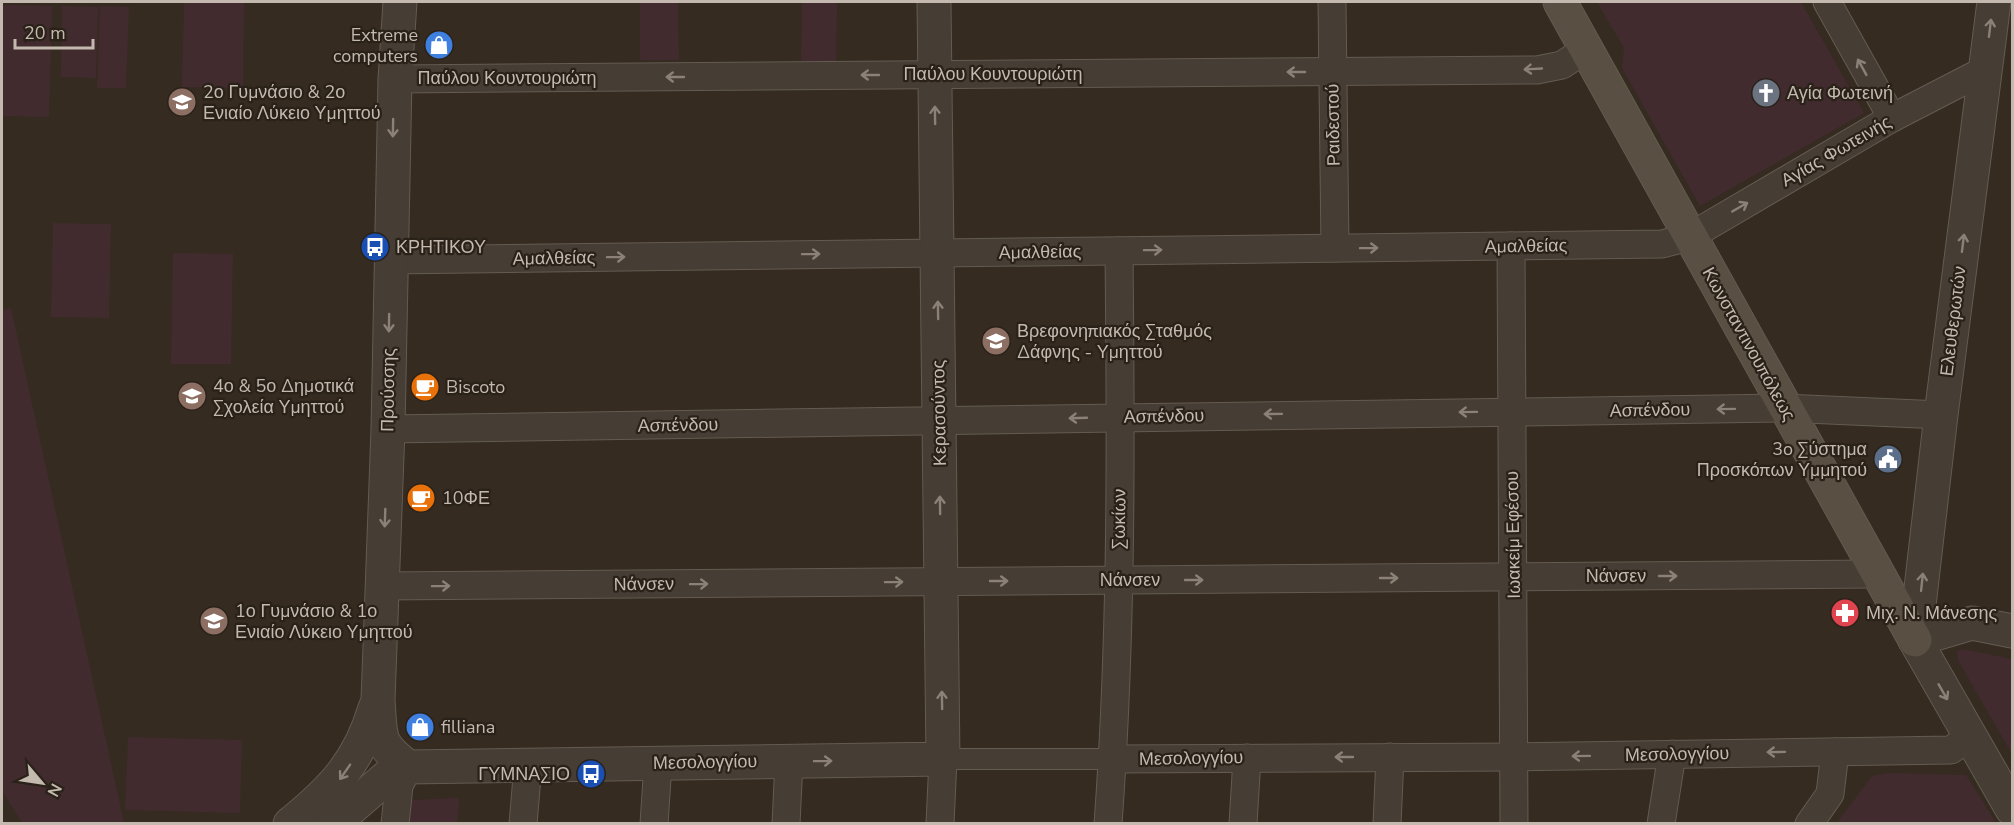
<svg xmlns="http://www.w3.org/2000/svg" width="2014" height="825" font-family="'Nunito Sans',sans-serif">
  <rect width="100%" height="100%" fill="#352b20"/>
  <g fill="#412b2e">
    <polygon points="184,2 244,2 243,88 182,87"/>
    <polygon points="640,2 678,2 679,60 640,60"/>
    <polygon points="802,2 837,2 836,64 801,64"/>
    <polygon points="1597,2 1801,2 1864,113 1700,206 1622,68 1624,48"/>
    <polygon points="2,5 52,6 49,117 2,116"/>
    <polygon points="62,6 98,7 96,78 61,77"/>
    <polygon points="100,6 129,7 126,88 97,88"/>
    <polygon points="53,223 111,224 109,318 51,317"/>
    <polygon points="173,253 233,254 231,364 171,364"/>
    <polygon points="11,308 124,823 22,823 2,790 2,310"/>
    <polygon points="1962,649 2012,659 2012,754 1958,660 1957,652"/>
    <polygon points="128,737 242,740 240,813 125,810"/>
    <polygon points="1888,773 1966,775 1996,823 1837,823 1872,776"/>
    <polygon points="459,798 457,823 410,823 410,800"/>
  </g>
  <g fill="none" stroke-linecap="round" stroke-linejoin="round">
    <g stroke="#645b51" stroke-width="22">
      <polyline id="pedestrian" points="943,759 1113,759"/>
    </g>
    <g stroke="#645b51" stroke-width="29">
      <g id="minor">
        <polyline points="1332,2 1335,248"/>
        <polyline points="1827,2 1892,118"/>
        <polyline points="395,79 1537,70 1562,65 1586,49"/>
        <polyline points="1511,246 1514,824"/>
        <polyline points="390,260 1662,244 1689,237 1892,118 1985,70"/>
        <polyline points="388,429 1784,408 1941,415"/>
        <polyline points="383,586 1876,574"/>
        <polyline points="1113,759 1515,757 1951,750 1969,737"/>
        <polyline points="395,824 399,786 408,767"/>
        <polyline points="523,824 528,765"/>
        <polyline points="654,824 658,763"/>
        <polyline points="786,824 789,761"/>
        <polyline points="940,824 943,759"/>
        <path d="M 1108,824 C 1122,633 1121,441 1119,251"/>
        <polyline points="1243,824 1247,758"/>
        <polyline points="1387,824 1390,757"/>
        <polyline points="1661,824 1672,754"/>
        <polyline points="1809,824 1830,794 1835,752"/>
      </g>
    </g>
    <g stroke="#645b51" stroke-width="35">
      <g id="tertiary">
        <path d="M 400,2 L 395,79 L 388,429 L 378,700 C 381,737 376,743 408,767"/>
        <polyline points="1915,640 1941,415 1994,2"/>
        <polyline points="1915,640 2012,809"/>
        <polyline points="1915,640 1972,623 2012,631"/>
        <path d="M 290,824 C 333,789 359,762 375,708"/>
        <polyline points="333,824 387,777 408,767 943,759 934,2"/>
      </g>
    </g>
    <g stroke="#645b51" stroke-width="35">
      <polyline id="secondary" points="1560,2 1915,640"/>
    </g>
    <use href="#pedestrian" stroke="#463d34" stroke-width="20"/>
    <use href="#minor" stroke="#463d34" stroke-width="27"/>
    <use href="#tertiary" stroke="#463d34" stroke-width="33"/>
    <use href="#secondary" stroke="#594f42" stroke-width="33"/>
  </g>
  <defs><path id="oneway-shaft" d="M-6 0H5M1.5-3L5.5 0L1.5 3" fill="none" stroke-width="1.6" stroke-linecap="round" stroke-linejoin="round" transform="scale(1.5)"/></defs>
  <g stroke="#8b8177">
    <use href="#oneway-shaft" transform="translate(1990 28) rotate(-83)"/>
    <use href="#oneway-shaft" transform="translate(1862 67) rotate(-119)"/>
    <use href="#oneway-shaft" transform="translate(1533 69) rotate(177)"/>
    <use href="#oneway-shaft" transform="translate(1296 72) rotate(180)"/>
    <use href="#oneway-shaft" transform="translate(870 75) rotate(180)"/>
    <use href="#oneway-shaft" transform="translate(675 77) rotate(180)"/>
    <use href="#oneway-shaft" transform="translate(935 115) rotate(-91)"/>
    <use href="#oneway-shaft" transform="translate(393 128) rotate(91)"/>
    <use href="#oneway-shaft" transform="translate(1740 207) rotate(-30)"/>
    <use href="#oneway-shaft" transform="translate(1963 243) rotate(-83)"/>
    <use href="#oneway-shaft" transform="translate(1369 248) rotate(-1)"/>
    <use href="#oneway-shaft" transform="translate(1153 250) rotate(-1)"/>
    <use href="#oneway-shaft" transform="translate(811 254) rotate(-1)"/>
    <use href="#oneway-shaft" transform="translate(616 257) rotate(-1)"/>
    <use href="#oneway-shaft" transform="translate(938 310) rotate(-91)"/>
    <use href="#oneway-shaft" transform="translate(389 323) rotate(91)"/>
    <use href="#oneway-shaft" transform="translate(1726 409) rotate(179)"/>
    <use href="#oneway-shaft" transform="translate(1468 412) rotate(179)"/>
    <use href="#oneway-shaft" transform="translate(1273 414) rotate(179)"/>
    <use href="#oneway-shaft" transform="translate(1078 418) rotate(178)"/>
    <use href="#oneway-shaft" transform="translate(940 505) rotate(-91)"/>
    <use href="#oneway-shaft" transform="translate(385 518) rotate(92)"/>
    <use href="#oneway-shaft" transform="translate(1668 576)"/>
    <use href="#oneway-shaft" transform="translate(1389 578)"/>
    <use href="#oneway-shaft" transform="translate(1194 580)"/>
    <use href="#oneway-shaft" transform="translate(999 581)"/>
    <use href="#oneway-shaft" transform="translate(894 582) rotate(-1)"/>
    <use href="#oneway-shaft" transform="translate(1922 582) rotate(-84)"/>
    <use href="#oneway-shaft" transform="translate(699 584) rotate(-1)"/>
    <use href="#oneway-shaft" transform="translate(441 586) rotate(-1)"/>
    <use href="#oneway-shaft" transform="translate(1943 692) rotate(60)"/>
    <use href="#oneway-shaft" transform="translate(942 700) rotate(-91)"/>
    <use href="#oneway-shaft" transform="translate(1776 752) rotate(179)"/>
    <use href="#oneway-shaft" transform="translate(1581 756) rotate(179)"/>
    <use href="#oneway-shaft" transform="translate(1344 757) rotate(180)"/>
    <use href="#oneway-shaft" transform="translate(823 761) rotate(-1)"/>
    <use href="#oneway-shaft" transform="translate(345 772) rotate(125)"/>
  </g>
  <defs>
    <g id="shop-disc" transform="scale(1.5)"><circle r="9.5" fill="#3f7fe0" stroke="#2a2219"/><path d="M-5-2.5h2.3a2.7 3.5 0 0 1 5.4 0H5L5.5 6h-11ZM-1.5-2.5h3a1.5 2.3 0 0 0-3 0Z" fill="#fff"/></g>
    <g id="church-disc" transform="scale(1.5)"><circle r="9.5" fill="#6b7280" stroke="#2a2219"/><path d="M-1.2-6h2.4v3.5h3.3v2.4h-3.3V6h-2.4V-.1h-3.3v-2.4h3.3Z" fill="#fff"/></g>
    <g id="school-disc" transform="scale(1.5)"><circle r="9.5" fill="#8d6e63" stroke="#2a2219"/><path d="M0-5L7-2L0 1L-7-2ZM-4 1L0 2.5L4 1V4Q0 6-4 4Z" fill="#fff"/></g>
    <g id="bus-disc" transform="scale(1.5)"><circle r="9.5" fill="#1a4fb4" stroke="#2a2219"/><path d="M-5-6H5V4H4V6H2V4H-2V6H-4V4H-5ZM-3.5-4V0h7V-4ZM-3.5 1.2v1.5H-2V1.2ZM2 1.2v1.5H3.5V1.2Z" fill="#fff"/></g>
    <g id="cafe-disc" transform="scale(1.5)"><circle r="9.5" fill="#e8710a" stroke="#2a2219"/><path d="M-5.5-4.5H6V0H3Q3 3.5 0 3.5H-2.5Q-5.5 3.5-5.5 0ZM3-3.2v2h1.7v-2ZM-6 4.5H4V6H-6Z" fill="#fff"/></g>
    <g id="civic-disc" transform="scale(1.5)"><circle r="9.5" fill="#5c6f8a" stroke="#2a2219"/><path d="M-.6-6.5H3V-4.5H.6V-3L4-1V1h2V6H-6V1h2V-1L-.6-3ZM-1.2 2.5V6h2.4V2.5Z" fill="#fff"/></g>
    <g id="pharmacy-disc" transform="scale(1.5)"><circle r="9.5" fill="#e0444e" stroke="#2a2219"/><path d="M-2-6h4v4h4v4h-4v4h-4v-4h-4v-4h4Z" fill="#fff"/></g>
  </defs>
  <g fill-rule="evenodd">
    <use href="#shop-disc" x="439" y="45"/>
    <use href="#church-disc" x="1766" y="93"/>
    <use href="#school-disc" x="182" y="102"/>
    <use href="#bus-disc" x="375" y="247"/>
    <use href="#school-disc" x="996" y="341"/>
    <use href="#cafe-disc" x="425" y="387"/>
    <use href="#school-disc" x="192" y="396"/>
    <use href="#civic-disc" x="1888" y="459"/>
    <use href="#cafe-disc" x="421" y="498"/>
    <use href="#pharmacy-disc" x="1845" y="613"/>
    <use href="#school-disc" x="214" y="621"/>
    <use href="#shop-disc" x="420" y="727"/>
    <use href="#bus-disc" x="591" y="774"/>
  </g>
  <g text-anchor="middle" stroke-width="4.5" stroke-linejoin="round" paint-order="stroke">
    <g font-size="18" fill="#c3b9ae" stroke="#2a2219" text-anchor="start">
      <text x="418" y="41" text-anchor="end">Extreme<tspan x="418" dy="21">computers</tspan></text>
      <text x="203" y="98">2ο Γυμνάσιο &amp; 2ο<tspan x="203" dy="21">Ενιαίο Λύκειο Υμηττού</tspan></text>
      <text x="1787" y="99">Αγία Φωτεινή</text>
      <text x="396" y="253">ΚΡΗΤΙΚΟΥ</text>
      <text x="1017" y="337">Βρεφονηπιακός Σταθμός<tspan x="1017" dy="21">Δάφνης - Υμηττού</tspan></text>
      <text x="213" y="392">4ο &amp; 5ο Δημοτικά<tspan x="213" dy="21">Σχολεία Υμηττού</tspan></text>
      <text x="446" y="393">Biscoto</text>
      <text x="1867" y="455" text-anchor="end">3o Σύστημα<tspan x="1867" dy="21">Προσκόπων Υμμητού</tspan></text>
      <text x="442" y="504">10ΦΕ</text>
      <text x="235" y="617">1ο Γυμνάσιο &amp; 1ο<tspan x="235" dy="21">Ενιαίο Λύκειο Υμηττού</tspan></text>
      <text x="1866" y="619">Μιχ. Ν. Μάνεσης</text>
      <text x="441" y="733">filliana</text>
      <text x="570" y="780" text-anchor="end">ΓΥΜΝΑΣΙΟ</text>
    </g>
    <g font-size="18" fill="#c3b9ae" stroke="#2a2219">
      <text x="993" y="80">Παύλου Κουντουριώτη</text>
      <text x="507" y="84">Παύλου Κουντουριώτη</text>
      <text transform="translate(1333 125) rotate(-91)" y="6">Ραιδεστού</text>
      <text transform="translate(1836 151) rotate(-30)" y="6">Αγίας Φωτεινής</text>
      <text transform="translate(1526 246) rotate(-1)" y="6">Αμαλθείας</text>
      <text transform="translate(1040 252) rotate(-1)" y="6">Αμαλθείας</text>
      <text transform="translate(554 258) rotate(-1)" y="6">Αμαλθείας</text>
      <text transform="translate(1953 321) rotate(-83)" y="6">Ελευθερωτών</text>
      <text transform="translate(1749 344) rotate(61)" y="6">Κωνσταντινουπόλεως</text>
      <text transform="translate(388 390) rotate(-89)" y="6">Προύσσης</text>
      <text transform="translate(1650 410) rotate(-1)" y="6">Ασπένδου</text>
      <text transform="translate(939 413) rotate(-91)" y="6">Κερασούντος</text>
      <text transform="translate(1164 416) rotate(-1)" y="6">Ασπένδου</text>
      <text transform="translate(678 425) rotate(-1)" y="6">Ασπένδου</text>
      <text transform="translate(1119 519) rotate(-89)" y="6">Σωκίων</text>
      <text transform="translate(1513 535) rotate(-91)" y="6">Ιωακείμ Εφέσου</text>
      <text x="1616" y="582">Νάνσεν</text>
      <text x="1130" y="586">Νάνσεν</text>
      <text transform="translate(644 584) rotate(-1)" y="6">Νάνσεν</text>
      <text transform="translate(1677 754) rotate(-1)" y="6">Μεσολογγίου</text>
      <text transform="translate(1191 758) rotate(-1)" y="6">Μεσολογγίου</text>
      <text transform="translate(705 762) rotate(-1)" y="6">Μεσολογγίου</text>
    </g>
  </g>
  <rect width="2014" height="825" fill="none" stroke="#c3b9ae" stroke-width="6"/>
  <g transform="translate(42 783) rotate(119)" stroke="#2a2219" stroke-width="4.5" paint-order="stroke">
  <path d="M0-4.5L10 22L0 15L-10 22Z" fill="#c3b9ae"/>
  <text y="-9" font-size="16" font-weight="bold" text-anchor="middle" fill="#c3b9ae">N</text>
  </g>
  <path d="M15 39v9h78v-9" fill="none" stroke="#c3b9ae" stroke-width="3"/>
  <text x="24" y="39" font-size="18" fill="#c3b9ae" stroke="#2a2219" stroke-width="4.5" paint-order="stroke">20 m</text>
</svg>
